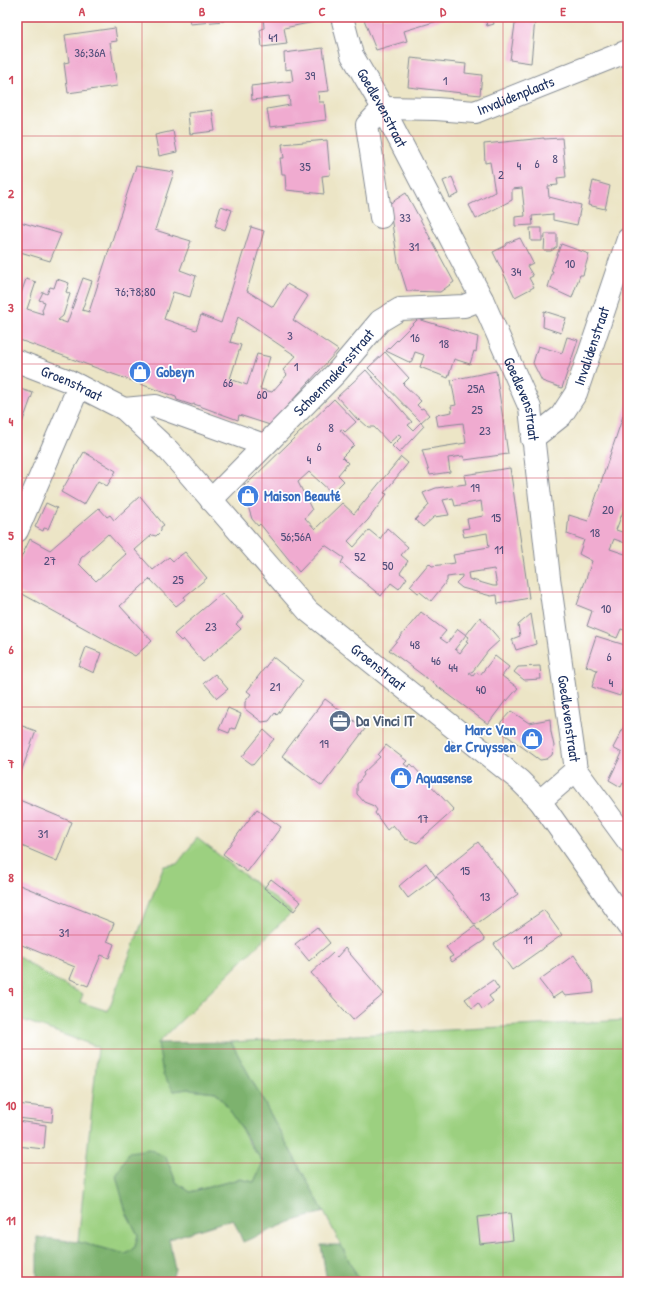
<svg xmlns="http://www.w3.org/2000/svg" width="645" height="1299" font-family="'Patrick Hand',sans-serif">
  <rect width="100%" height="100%" fill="#fff"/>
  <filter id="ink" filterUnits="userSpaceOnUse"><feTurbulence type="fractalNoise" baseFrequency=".025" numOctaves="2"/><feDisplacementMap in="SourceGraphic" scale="8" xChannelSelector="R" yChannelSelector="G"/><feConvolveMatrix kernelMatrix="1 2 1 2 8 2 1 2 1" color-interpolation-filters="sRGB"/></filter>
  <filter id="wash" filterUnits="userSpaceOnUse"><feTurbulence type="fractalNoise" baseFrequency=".012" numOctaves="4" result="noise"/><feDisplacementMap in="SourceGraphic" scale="16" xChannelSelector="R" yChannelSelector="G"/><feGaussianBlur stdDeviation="0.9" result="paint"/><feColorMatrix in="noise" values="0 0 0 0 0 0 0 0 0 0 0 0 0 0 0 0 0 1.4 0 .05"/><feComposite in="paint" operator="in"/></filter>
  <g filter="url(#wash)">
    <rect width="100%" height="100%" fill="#ece5c6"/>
    <g fill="#9cd080" stroke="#5c806f">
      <polygon points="197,838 292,912 158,1043 174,1091 189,1089 216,1092 232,1110 248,1142 263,1162 254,1182 239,1179 190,1192 176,1182 166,1157 126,1212 138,1235 135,1247 126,1254 78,1242 98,1047 17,1018 17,956 56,981 83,994 80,1002 108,1011 164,866 177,864"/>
      <polygon points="628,1020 628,1282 360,1282 324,1212 231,1042"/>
    </g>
    <g fill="#7db26e" stroke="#4c7066">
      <path d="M 231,1042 L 324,1212 L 290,1222 L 243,1242 L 233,1219 L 169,1239 L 175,1269 L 171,1282 L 37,1282 L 37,1237 L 78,1242 L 126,1254 L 135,1247 L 138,1235 L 126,1212 L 116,1176 L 129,1152 L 149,1149 L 166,1157 L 176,1182 L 190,1192 L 239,1179 L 254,1182 L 263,1162 C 246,1139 235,1114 216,1092 L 189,1089 L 174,1091 L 163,1075 L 158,1043 Z"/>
      <polygon points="321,1245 341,1245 360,1282 327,1282"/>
    </g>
    <g id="blocks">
      <g fill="#f0abd0" fill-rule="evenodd">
        <polygon points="189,17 224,17 224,21 190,24"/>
        <polygon points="263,17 313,17 314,22 284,28 287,44 262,47 260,30 264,28"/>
        <polygon points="363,17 444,17 444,19 404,31 407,41 376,50"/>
        <polygon points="485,17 492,17 494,24 487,26"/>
        <polygon points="516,17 535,19 531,63 510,60"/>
        <polygon points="115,28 117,41 110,42 117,86 68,93 64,63 69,62 65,35"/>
        <polygon points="323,48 329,91 318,92 319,102 324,102 326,120 270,127 267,109 290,105 289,96 252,100 251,86 293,81 291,69 285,70 284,53"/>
        <polygon points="411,58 466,64 465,73 482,75 480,95 408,87"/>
        <polygon points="212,110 215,131 190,134 188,113"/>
        <polygon points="173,131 177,152 159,156 155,135"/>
        <polygon points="544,138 544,139 562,138 566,177 557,178 558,185 548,186 549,197 581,205 577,225 553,220 553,214 532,216 533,225 515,226 515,217 525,216 522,188 512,189 512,200 476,219 469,205 495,192 490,162 485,163 484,144"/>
        <polygon points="327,140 330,175 322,176 324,194 286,190 285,174 282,174 280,158 284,158 282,144"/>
        <path d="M 136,166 L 174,172 L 155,230 L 191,241 L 180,270 L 196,276 L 190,297 L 173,292 L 164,319 L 196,330 L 201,315 L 221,323 L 251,227 L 264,231 L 247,291 L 273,307 L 287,284 L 308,296 L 293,320 L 338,350 L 270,425 L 239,415 L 238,420 L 194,404 L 192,405 L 177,400 L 176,397 L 17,339 L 17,305 L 26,279 L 36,282 L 27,309 L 43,314 L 42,310 L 45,302 L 39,300 L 43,292 L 47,294 L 50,287 L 54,288 L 57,279 L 69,283 L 66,292 L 70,294 L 63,316 L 58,320 L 67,323 L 83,278 L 92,281 L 82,310 L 89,312 ZM 238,317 L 296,356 L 283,370 L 287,375 L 272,392 L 260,389 L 270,357 L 257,354 L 247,385 L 230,379 L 241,345 L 230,342 Z"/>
        <polygon points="452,177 459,194 450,198 443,181"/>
        <polygon points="593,181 610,186 605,209 588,205"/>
        <polygon points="406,193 454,282 440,292 407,291 398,262 389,204"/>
        <polygon points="221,206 232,210 225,230 215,226"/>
        <polygon points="17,221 61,234 50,261 17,251"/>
        <polygon points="530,228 542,228 542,241 531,241"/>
        <polygon points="545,234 557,234 557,247 551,251 544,251"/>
        <polygon points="520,238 533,263 527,266 533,276 529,278 534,287 515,297 493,252 505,246 507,243"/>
        <polygon points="561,244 589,254 583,275 580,275 572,298 548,287 553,271 551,271"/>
        <polygon points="544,311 566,318 561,333 543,327"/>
        <polygon points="418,319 478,337 476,352 474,351 470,364 454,359 448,378 420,367 424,355 415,352 411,363 386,351"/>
        <polygon points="567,337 578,340 562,388 542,381 533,363 538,346 562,353"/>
        <polygon points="385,352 409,378 403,384 421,401 417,405 421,409 423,408 429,415 421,422 424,426 399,453 392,446 401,437 399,434 389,443 374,427 368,427 359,419 358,420 337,397 366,370 412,422 408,425 413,430 421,422 368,368"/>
        <polygon points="496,371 508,454 465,460 463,456 448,458 450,472 430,475 422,450 466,443 463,423 438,426 436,415 452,412 451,406 456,405 451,380"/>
        <polygon points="17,388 33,393 17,437"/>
        <polygon points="334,399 356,422 345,432 342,429 340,430 354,445 342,457 348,463 338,475 344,481 332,493 309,472 298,482 312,510 305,518 315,529 342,503 354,514 401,457 408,463 384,493 387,494 368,520 348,541 354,547 369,530 380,539 387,528 408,547 401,555 408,561 400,573 407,578 399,589 391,583 381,596 341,563 344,558 325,545 299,572 260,524 258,526 252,519 246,500 244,484 248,483"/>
        <polygon points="628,401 628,498 616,530 628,534 628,544 614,539 610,549 628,555 628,631 621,629 617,638 587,626 592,611 577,605 592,561 579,554 584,540 567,534 569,515 588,521"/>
        <polygon points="84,452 116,471 107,486 98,481 84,505 61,492"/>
        <path d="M 510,468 L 529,598 L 498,604 L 497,595 L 491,596 L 462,588 L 456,583 L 462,577 L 462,575 L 447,577 L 447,581 L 431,601 L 420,592 L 418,593 L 410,586 L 429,563 L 432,566 L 455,563 L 453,555 L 465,553 L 465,551 L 489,547 L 487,533 L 464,537 L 462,529 L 469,528 L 467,519 L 483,516 L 481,501 L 455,506 L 453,498 L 443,500 L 449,515 L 434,517 L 423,527 L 415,520 L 429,505 L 423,493 L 436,488 L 466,484 L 464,475 ZM 494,569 L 497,586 L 493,586 L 469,579 L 468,573 Z"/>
        <path d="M 140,496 L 164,525 L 161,527 L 161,531 L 156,536 L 152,535 L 135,550 L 153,570 L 169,557 L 173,561 L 185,552 L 207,578 L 184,597 L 185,599 L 176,606 L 150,579 L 120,606 L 152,641 L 135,656 L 17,591 L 17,566 L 30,539 L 50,550 L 99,508 L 107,517 L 110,515 L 114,520 ZM 108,534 L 126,554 L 96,581 L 79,564 L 81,558 Z"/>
        <polygon points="46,503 57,508 48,529 44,528 43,531 35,527"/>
        <polygon points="222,593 244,617 236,624 241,629 203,662 183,639 181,641 174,634"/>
        <polygon points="421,612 446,631 440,638 447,643 458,629 466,635 455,649 460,653 468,642 466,641 469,637 466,635 480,617 500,640 488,651 473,671 469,673 473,676 476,672 480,675 495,656 509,667 502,676 518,688 507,701 506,700 488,724 389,650"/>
        <polygon points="531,614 536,644 516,650 512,639 520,636 518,625"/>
        <polygon points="596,636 628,646 628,688 623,687 620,696 592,687 597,670 586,666"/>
        <polygon points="86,647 101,653 94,673 79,666"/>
        <polygon points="273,657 303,681 277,715 275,713 269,721 262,722 245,709 245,702 251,694 247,691"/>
        <polygon points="540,666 541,679 524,680 514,672 518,667"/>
        <polygon points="215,674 228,689 217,698 204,683"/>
        <polygon points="325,699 365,729 322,786 282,756"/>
        <polygon points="228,708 241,714 235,729 231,728 229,733 219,729"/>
        <polygon points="511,711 529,723 550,719 551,732 554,746 552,755 547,759 540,760 499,730 501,722"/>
        <polygon points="628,719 628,785 623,783 621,787 609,780 622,753 613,748"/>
        <polygon points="17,724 36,731 17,783"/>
        <polygon points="264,730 274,739 253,765 242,757"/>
        <polygon points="386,745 407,761 404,764 408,767 411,764 454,810 417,843 405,839 393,825 387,830 375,813 377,810 374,806 364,802 357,794 357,784 364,775 363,773 380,757 378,755"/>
        <polygon points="17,799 72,822 57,861 17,844"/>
        <polygon points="257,809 281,827 247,872 223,854"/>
        <polygon points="478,842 518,894 475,925 436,876"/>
        <polygon points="426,863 436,877 408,898 399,886"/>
        <polygon points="271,879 301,902 294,911 264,888"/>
        <polygon points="17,884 114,923 107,941 114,944 109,958 101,955 88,986 70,979 75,967 17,943"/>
        <polygon points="544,910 562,935 512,970 494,944"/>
        <polygon points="475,926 485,940 452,962 449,958 453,956 446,947"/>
        <polygon points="317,927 330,943 309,961 295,944"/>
        <polygon points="345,948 384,994 353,1020 311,973 333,953 337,957"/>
        <polygon points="574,955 593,983 594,993 565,996 562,992 553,998 539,980"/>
        <polygon points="493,980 499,989 489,996 493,1001 482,1009 478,1003 472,1008 465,999"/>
        <polygon points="17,1104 53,1108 52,1122 17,1118"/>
        <polygon points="17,1121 46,1125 44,1149 17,1146"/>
        <polygon points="510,1213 513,1240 480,1244 477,1217"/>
      </g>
    </g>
  </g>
  <g filter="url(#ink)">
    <use href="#blocks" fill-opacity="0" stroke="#848a92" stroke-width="1"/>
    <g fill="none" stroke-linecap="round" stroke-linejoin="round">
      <g stroke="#848a92" stroke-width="24">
        <g id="minor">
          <path id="s1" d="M 342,17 L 352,55 L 383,108 L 482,299 L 530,408 L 549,578 L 576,770 L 628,841"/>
          <path id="s2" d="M 383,108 L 436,109 L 475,112 L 628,51"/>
          <polyline points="381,217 367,125 383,108"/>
          <path id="s3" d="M 17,361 L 69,381 L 124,409 L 169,451 L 308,611 L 519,780 L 540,801 L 628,926"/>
          <polyline points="124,409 156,406 264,445"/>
          <path id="s4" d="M 532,439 L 561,416 L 576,393 L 628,239"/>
          <path id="s5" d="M 211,500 L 337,372 L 380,321 L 400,309 L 464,306 L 482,299"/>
          <polyline points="17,531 79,386"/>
          <polyline points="540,801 576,770"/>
        </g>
      </g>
      <use href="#minor" stroke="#fff" stroke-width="22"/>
    </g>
  </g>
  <path fill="none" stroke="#d1495b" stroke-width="1" stroke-opacity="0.55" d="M 142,17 L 142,1282M 262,17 L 262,1282M 383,17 L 383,1282M 503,17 L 503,1282M 17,136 L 628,136M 17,250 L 628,250M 17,364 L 628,364M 17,478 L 628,478M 17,592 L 628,592M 17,707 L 628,707M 17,821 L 628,821M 17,935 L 628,935M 17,1049 L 628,1049M 17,1163 L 628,1163"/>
  <defs>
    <g id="shop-disc" transform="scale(1.15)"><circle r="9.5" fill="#3f7fe0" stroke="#fff"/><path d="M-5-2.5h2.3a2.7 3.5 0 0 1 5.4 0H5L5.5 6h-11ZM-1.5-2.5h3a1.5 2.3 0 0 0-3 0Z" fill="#fff"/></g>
    <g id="office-disc" transform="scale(1.15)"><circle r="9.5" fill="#5c6f8a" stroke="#fff"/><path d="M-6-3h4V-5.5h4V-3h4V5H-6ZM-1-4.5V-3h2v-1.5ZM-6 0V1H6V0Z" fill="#fff"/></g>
  </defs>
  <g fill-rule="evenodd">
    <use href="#shop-disc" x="140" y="372"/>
    <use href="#shop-disc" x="248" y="496"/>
    <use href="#office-disc" x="340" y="721"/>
    <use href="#shop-disc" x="532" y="739"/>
    <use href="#shop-disc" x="401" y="778"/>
  </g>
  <g text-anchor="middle" stroke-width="3.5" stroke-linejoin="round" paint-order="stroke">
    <g font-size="13" fill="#504e7a">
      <text x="273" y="42">41</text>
      <text x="90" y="57">36;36A</text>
      <text x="310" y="80">39</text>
      <text x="445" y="85">1</text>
      <text x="555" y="163">8</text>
      <text x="537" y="168">6</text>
      <text x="519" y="170">4</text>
      <text x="305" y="171">35</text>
      <text x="501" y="179">2</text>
      <text x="405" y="222">33</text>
      <text x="414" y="251">31</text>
      <text x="570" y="268">10</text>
      <text x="516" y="276">34</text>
      <text x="135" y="296">76;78;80</text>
      <text x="290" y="340">3</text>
      <text x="415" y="342">16</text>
      <text x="444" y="348">18</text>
      <text x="296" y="371">1</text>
      <text x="228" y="387">66</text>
      <text x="476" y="393">25A</text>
      <text x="262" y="399">60</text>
      <text x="477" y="414">25</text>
      <text x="331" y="432">8</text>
      <text x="485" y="435">23</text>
      <text x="319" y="451">6</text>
      <text x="309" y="464">4</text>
      <text x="475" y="492">19</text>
      <text x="608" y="514">20</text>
      <text x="496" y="522">15</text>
      <text x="595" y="537">18</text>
      <text x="296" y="541">56;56A</text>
      <text x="499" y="554">11</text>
      <text x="360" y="561">52</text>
      <text x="50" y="565">27</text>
      <text x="388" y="570">50</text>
      <text x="178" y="584">25</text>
      <text x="606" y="613">10</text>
      <text x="211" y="631">23</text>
      <text x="415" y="649">48</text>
      <text x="609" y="661">6</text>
      <text x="436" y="665">46</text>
      <text x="453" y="672">44</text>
      <text x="611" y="687">4</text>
      <text x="275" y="691">21</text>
      <text x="481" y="694">40</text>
      <text x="324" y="748">19</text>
      <text x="423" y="823">17</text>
      <text x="43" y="838">31</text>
      <text x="465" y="875">15</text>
      <text x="485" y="901">13</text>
      <text x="64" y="937">31</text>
      <text x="528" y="944">11</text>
    </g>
    <g font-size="15" fill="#1b2f5e" stroke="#fff">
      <text dy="5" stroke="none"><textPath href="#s2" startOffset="136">Invalidenplaats</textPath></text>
      <text dy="5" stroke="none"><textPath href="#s1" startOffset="100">Goedlevenstraat</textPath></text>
      <text dy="5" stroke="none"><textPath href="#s4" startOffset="114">Invalidenstraat</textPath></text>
      <text dy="5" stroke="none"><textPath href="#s5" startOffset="177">Schoenmakersstraat</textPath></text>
      <text dy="5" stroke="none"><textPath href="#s3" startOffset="59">Groenstraat</textPath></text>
      <text dy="5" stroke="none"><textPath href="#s1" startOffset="424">Goedlevenstraat</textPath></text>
      <text dy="5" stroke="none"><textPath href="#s3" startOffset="481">Groenstraat</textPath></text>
      <text dy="5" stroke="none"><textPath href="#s1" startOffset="748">Goedlevenstraat</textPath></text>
    </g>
    <g font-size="15" font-weight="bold" fill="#366cbe" stroke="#fff" text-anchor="start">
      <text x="156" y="377">Gobeyn</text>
      <text x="264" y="501">Maison Beauté</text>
      <text x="516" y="735" text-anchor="end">Marc Van<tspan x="516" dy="17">der Cruyssen</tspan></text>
      <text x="416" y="783">Aquasense</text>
    </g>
    <g font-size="15" font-weight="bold" fill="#4e5e75" stroke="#fff" text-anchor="start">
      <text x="356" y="726">Da Vinci IT</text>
    </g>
  </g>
  <rect width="645" height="1299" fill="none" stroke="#fff" stroke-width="44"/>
  <rect x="22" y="22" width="601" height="1255" fill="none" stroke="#d1495b" stroke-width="1.5"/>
  <g font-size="13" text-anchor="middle" font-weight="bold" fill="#d1495b">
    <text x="82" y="16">A</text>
    <text x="202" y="16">B</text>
    <text x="322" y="16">C</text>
    <text x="443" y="16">D</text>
    <text x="563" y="16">E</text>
    <text x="11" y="84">1</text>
    <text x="11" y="198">2</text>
    <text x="11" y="312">3</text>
    <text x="11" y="426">4</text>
    <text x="11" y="540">5</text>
    <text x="11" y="654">6</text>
    <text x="11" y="768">7</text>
    <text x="11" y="882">8</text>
    <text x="11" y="996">9</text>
    <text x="11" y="1110">10</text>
    <text x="11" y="1225">11</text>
  </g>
</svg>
